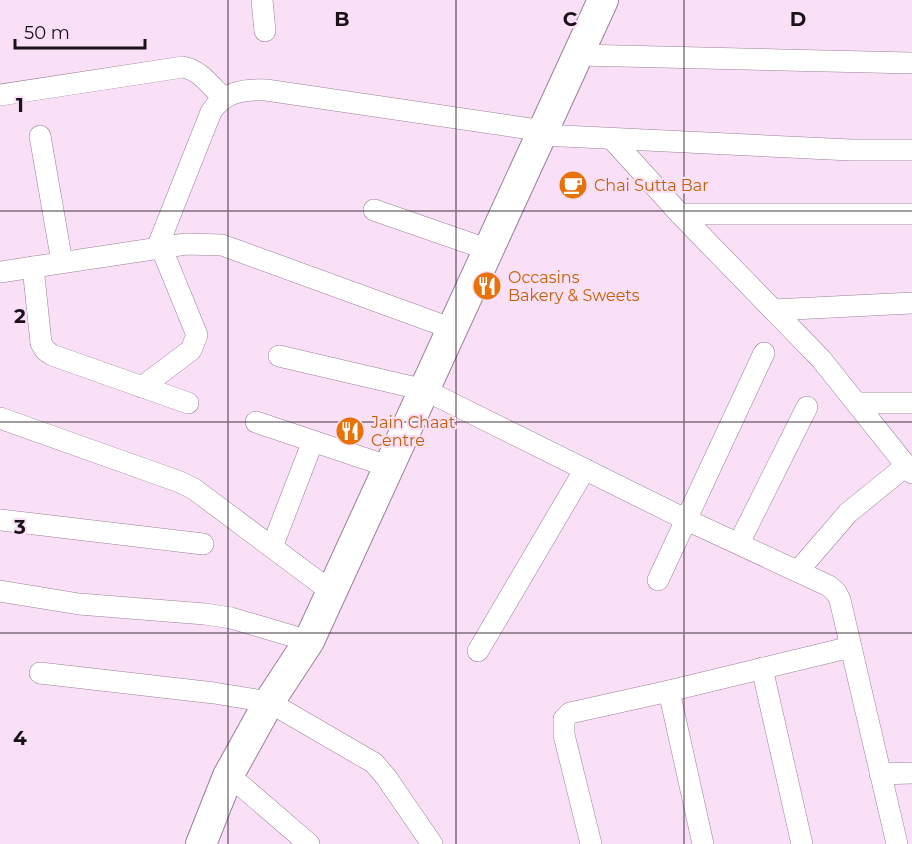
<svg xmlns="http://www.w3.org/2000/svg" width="912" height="844" font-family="Montserrat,sans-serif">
  <rect width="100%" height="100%" fill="#f9e0f7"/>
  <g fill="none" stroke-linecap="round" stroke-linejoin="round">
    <g stroke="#988296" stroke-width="22">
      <g id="minor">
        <polyline points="262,0 265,31"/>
        <polyline points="579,55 912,63"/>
        <path d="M 0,95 L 183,67 C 200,70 211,86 223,98"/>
        <polyline points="542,135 851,150 912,150"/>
        <polyline points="40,136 62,262"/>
        <polyline points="612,139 680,214 821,359 912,473"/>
        <polyline points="374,210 489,250"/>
        <polyline points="680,214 912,214"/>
        <path d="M 157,248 L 211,112 C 224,92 243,89 266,90 L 544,131"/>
        <polyline points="33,267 41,343 45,350 52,355 188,403"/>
        <polyline points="0,272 186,244 222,245 453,329"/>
        <polyline points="773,310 912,303"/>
        <polyline points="279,356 425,390 687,520 829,586 836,592 840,600 897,844"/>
        <polyline points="142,387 191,350 197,335 161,247"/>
        <polyline points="858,403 912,403"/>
        <polyline points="0,418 180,482 194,489 332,592"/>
        <polyline points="256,422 390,467"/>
        <polyline points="0,520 203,544"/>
        <polyline points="739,543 807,407"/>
        <polyline points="272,547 313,441"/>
        <polyline points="798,571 848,513 907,465"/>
        <polyline points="658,580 764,353"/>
        <polyline points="0,591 79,604 205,614 231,618 309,641"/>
        <polyline points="478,651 585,469"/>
        <polyline points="762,668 802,844"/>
        <polyline points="40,673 214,693 269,702 374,763 386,777 432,844"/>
        <polyline points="669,691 703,844"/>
        <polyline points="880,774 912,773"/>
        <polyline points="228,776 244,788 309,844"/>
        <polyline points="591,844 564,735 564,719 570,713 669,691 851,647"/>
      </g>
    </g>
    <g stroke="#988296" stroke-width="32">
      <polyline id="highway" points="201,844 228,776 269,702 309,641 603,0"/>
    </g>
    <use href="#minor" stroke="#fff" stroke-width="21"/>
    <use href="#highway" stroke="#fff" stroke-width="30"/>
  </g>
  <path fill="none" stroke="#1a1119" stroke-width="1.5" stroke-opacity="0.55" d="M 228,0 L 228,844M 456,0 L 456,844M 684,0 L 684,844M 0,211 L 912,211M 0,422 L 912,422M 0,633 L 912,633"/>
  <defs>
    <g id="cafe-disc" transform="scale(1.5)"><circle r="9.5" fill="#e8710a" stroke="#f9e0f7"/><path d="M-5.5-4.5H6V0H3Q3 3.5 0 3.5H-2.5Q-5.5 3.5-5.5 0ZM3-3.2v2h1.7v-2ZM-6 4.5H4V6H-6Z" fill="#fff"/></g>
    <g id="restaurant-disc" transform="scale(1.5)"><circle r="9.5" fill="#e8710a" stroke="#f9e0f7"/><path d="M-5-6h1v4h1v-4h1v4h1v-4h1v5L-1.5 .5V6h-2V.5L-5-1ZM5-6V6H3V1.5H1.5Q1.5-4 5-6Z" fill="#fff"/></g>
  </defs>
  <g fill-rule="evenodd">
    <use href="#cafe-disc" x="573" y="185"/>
    <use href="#restaurant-disc" x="487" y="286"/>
    <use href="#restaurant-disc" x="350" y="431"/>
  </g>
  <g text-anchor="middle" stroke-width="4.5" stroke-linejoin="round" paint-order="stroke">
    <g font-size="16" fill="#c56008" stroke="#f9e0f7" text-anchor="start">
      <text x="594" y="191">Chai Sutta Bar</text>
      <text x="508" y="283">Occasins<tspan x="508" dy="18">Bakery &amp; Sweets</tspan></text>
      <text x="371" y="428">Jain Chaat<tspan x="371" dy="18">Centre</tspan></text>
    </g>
  </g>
  <g font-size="20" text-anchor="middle" font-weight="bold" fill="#1a1119" stroke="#f9e0f7" stroke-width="4.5" stroke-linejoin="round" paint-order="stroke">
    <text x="342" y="26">B</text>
    <text x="570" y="26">C</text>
    <text x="798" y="26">D</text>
    <text x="20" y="112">1</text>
    <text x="20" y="323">2</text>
    <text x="20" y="534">3</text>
    <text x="20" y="745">4</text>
  </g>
  <path d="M15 39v9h130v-9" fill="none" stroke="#1a1119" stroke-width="3"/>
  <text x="24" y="39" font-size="18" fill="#1a1119" stroke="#f9e0f7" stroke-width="4.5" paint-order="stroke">50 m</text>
</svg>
